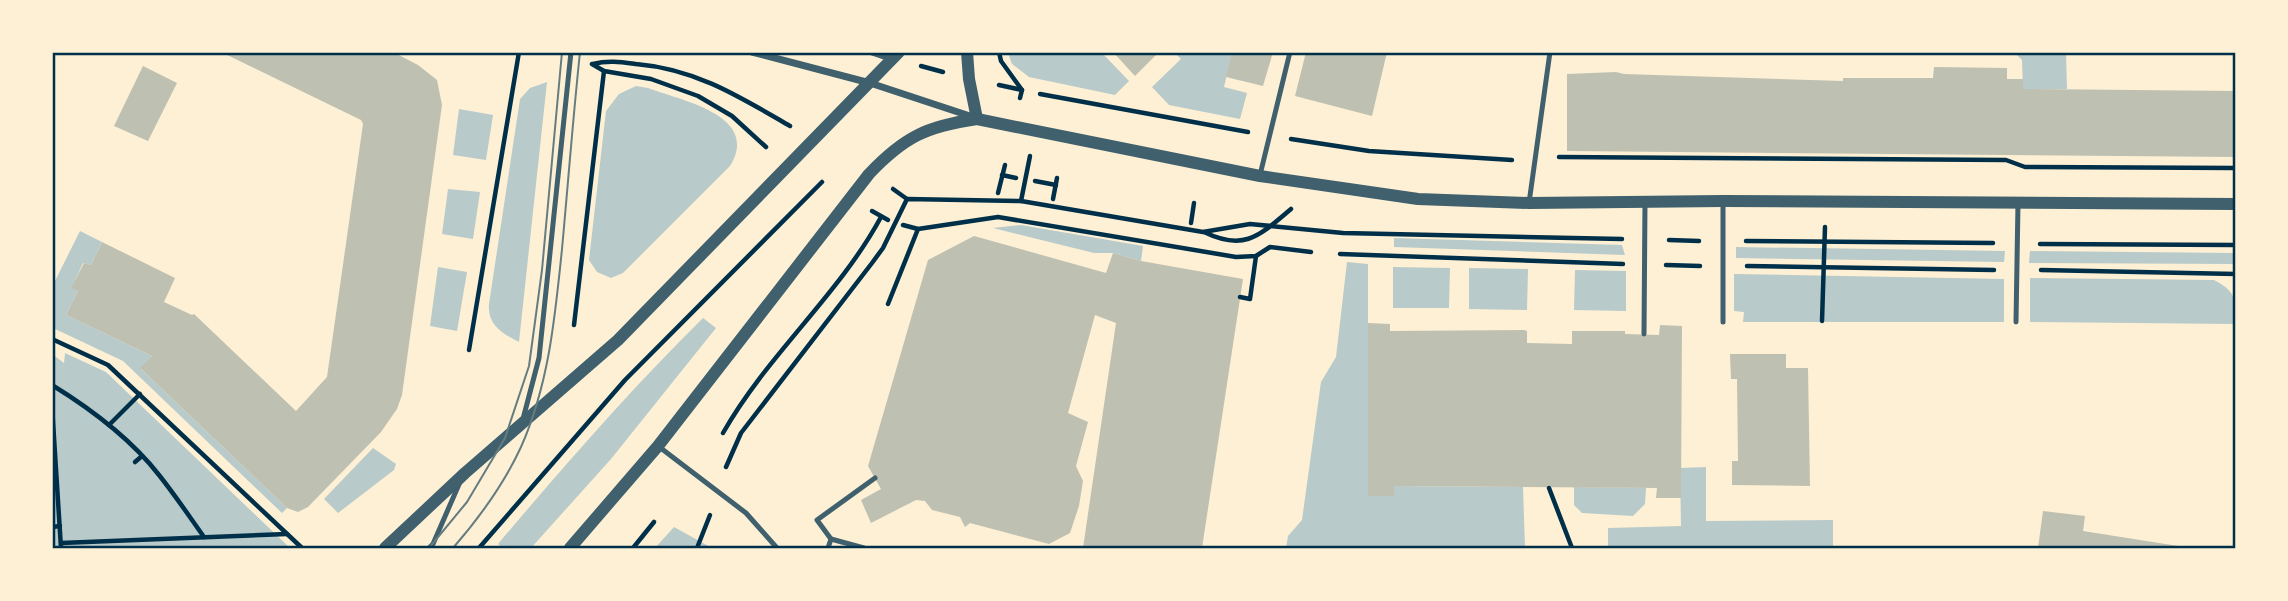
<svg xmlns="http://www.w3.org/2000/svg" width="2288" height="601" font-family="'Work Sans',sans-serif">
  <rect width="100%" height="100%" fill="#fdf0d5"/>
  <g fill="#b9caca">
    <polygon points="1008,53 1102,53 1129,81 1115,95 1029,77 1012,64"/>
    <polygon points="1175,53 1232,53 1224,87 1247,93 1240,119 1169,105 1152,87 1181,59"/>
    <polygon points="2015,53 2066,53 2067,89 2023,89 2022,60"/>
    <path d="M 547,82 L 519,342 C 503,334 487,325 489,304 L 520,99 L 530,88 Z"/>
    <path d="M 636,86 L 648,88 C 682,101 761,115 730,166 L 623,273 L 611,278 L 597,272 L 589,260 L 606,111 L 619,94 Z"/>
    <polygon points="459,109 493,115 486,160 453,155"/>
    <polygon points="448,189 480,192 473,239 442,234"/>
    <polygon points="1021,225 1143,246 1141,261 1113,253 1094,253 993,228"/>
    <polygon points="80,231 102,242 91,265 83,263 72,287 78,291 66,315 152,356 141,369 287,508 282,513 123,361 53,328 52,287"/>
    <polygon points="1394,238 1622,245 1625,255 1394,247"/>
    <polygon points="1736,247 2005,251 2004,262 1736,258"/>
    <polygon points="2030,251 2235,253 2235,264 2029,263"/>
    <polygon points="1347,262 1368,264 1368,496 1393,496 1394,486 1523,487 1525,548 1286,548 1288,536 1302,520 1321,382 1336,357"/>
    <polygon points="438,267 467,272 457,331 430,326"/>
    <polygon points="1393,267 1450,268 1449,308 1393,308"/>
    <polygon points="1469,268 1528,269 1527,310 1469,309"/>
    <polygon points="1575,270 1626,271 1626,311 1574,310"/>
    <polygon points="1734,274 2004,279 2004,322 1743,322 1744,312 1734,311"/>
    <path d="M 2030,278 L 2214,280 C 2237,292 2236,300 2235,324 L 2030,322 Z"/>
    <path d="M 703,318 L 716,328 L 611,459 L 531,548 L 503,548 L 498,544 C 564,466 630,390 703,318 Z"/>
    <polygon points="65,353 106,372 290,548 53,548 52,354 64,363"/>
    <polygon points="373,448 396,464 394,470 338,513 324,499"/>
    <polygon points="1706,467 1706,521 1833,520 1833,548 1608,548 1608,528 1681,526 1680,468"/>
    <polygon points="1574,487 1646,488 1645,504 1633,516 1582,513 1574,505"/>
    <polygon points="674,527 712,548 655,548"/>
  </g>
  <g fill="#bec0b2">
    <polygon points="221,52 393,52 418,65 437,80 442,105 402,395 397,409 381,432 308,507 298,512 287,508 140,368 152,356 66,315 78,291 71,288 84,263 91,265 102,242 175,278 164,302 192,315 194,314 296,411 327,377 363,124 361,120"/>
    <polygon points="1113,52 1159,52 1135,76"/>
    <polygon points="1232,52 1273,52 1263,86 1226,77"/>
    <polygon points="1306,52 1387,52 1372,116 1295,96"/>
    <polygon points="143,66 177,83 148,141 114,126"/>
    <polygon points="1934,67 2007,68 2007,79 2023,79 2023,89 2236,91 2236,157 1567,151 1567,74 1616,72 1624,74 1843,81 1843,78 1933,78"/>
    <polygon points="974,236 1106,273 1113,253 1141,261 1243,279 1202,548 1083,548 1116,323 1095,315 1068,413 1088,422 1076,466 1083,481 1079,506 1070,533 1049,544 970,523 965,527 960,517 932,510 925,501 916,500 871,523 861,500 881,489 868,466 928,260"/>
    <polygon points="1368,323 1390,324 1390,331 1524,330 1527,331 1527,343 1572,344 1572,331 1625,331 1625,334 1659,335 1660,325 1682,326 1681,498 1656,498 1657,488 1523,487 1394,486 1394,496 1368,496"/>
    <polygon points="1730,354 1786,354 1786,368 1808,368 1810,486 1732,485 1732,461 1738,461 1737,379 1731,379"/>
    <polygon points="2043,511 2085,516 2083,531 2191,548 2038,548"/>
  </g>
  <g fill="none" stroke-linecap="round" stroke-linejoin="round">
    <g stroke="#003049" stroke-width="4.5">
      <polyline points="999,52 1001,61 1022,90 1020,98"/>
      <polyline points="592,64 604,71 651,79 698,96 732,116 766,147"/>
      <path d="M 593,64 C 608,60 621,62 636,64 C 696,69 740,97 790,126"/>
      <polyline points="921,66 943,72"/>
      <polyline points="999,85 1022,90"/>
      <polyline points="1040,94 1248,132"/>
      <polyline points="1291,139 1369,151 1512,160"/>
      <polyline points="1559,157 2006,160 2025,167 2236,168"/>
      <polyline points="1002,175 1016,178"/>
      <polyline points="1035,181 1056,185"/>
      <polyline points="893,189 907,199"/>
      <polyline points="998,193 1005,165"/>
      <polyline points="1053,199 1057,178"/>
      <polyline points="1021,201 1030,156"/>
      <polyline points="872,211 888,220"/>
      <polyline points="1191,223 1194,203"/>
      <polyline points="903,225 918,229 998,217 1236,257 1256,256 1270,247 1311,252"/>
      <path d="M 1204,232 C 1245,252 1260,235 1291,209"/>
      <polyline points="1669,240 1699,241"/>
      <polyline points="1746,241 1993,243"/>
      <polyline points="2040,244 2236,245"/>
      <polyline points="1340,254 1623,264"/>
      <polyline points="1666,265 1700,266"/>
      <polyline points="1747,266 1994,270"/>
      <polyline points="2041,270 2236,274"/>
      <polyline points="1240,297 1250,299 1256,256"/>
      <polyline points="888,304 918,229"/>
      <polyline points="1822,321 1825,227"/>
      <polyline points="574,325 604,71"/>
      <polyline points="52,339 108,365 302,548"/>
      <polyline points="469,350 519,52"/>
      <path d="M 52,385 C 91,409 131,439 159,475 C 175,495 189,516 204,537"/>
      <polyline points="52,406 61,548"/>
      <polyline points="109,425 140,394"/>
      <path d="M 723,433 C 767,355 839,295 881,217"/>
      <polyline points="135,462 142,456"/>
      <polyline points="726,467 741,433 872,263 883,248 907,199 1021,201 1203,232 1250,224 1343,233 1622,239"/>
      <polyline points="1549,488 1572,548"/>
      <polyline points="52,527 60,526"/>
      <polyline points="61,543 287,534"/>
      <polyline points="479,548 625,380 822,182"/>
      <polyline points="633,548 654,522"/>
      <polyline points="697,548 710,515"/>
    </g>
    <g stroke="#3f606c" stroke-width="5">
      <polyline points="1260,175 1290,52"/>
      <polyline points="1723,202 1723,322"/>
      <polyline points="1529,203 1550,52"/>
      <polyline points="2016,322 2018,203"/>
      <polyline points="1644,334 1645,202"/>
      <polyline points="523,419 539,358 571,52"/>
      <polyline points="658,446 746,513 777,548"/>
      <polyline points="831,539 864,548"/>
      <polyline points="429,548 433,544 460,482"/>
      <polyline points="828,548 831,539 817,520 875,478"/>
    </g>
    <g stroke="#3f606c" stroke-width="7">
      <polyline points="752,52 870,83 973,117"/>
      <polyline points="872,52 893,59"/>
    </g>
    <g stroke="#3f606c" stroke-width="12">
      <polyline points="967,52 969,79 977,119"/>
      <polyline points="385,548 465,473 618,340 899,52"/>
      <path d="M 570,548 L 658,446 L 869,174 C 904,137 927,126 977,119 L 1260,176 L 1418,199 L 1529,203 L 1723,201 L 2236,204"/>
    </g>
    <g stroke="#657d81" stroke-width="2">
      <polyline points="429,548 467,502 505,438 529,366 542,270 562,52"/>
      <path d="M 453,548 C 480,517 504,484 521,447 C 549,384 555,317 562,249 C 568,184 573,118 580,52"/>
    </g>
  </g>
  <rect width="2288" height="601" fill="none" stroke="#fdf0d5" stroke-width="108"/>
  <rect x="54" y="54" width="2180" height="493" fill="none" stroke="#003049" stroke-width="2.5"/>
</svg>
